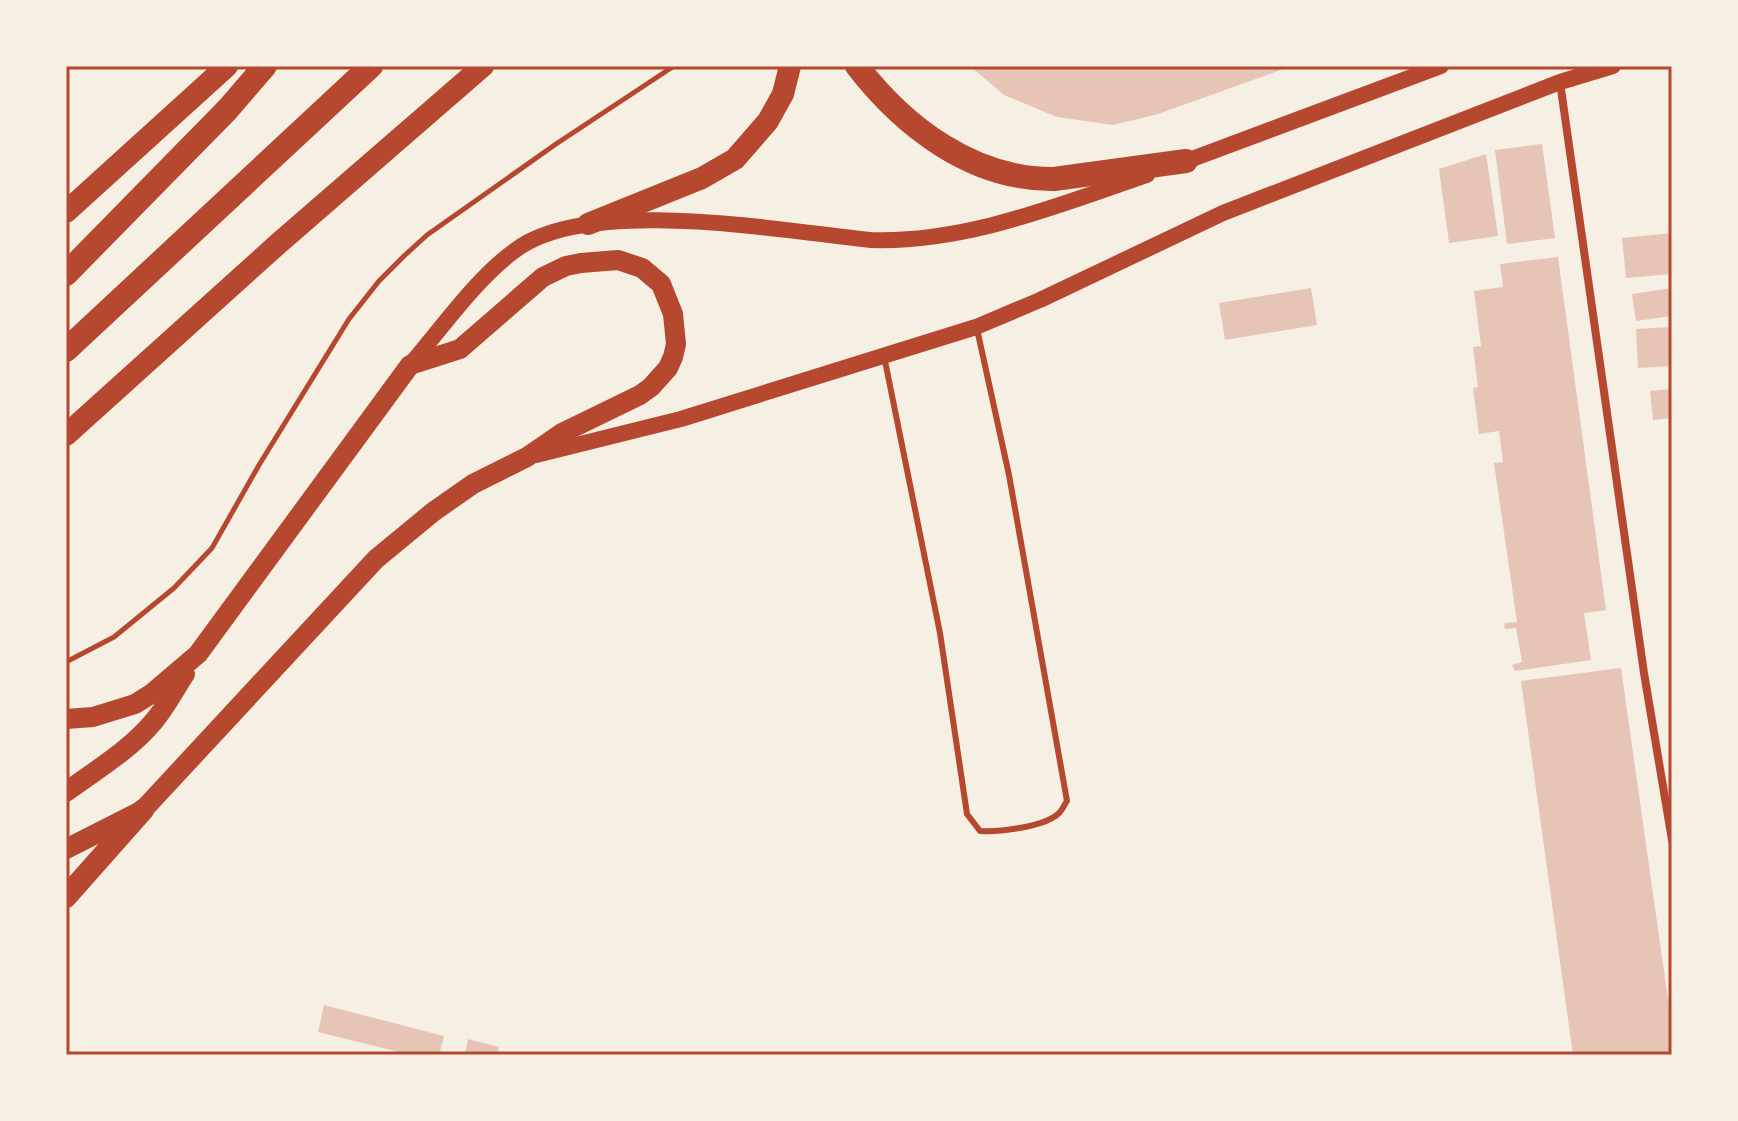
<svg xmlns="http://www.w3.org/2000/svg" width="1738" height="1121" font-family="'Open Sans',sans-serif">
  <rect width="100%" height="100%" fill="#f6efe4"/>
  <g fill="#e6c5b7">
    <polygon points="970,66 1292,66 1158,114 1113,125 1057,117 1004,95"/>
    <polygon points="1542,144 1555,238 1507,244 1495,150"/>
    <polygon points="1486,154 1498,236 1449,243 1439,169"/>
    <polygon points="1672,233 1672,274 1626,278 1622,238"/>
    <polygon points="1558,257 1606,610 1584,613 1591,660 1515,671 1512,665 1522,662 1516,628 1506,629 1504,627 1505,623 1517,622 1494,463 1503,462 1499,431 1479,434 1473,388 1478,387 1473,347 1481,346 1474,291 1503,287 1500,264"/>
    <polygon points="1311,288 1317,325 1225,340 1219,303"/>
    <polygon points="1672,288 1672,316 1636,321 1632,294"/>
    <polygon points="1672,327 1672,366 1638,368 1636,329"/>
    <polygon points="1672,389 1672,418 1653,420 1650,391"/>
    <polygon points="1621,668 1672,1028 1672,1055 1573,1055 1521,681"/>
    <polygon points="324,1005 444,1036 439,1055 411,1055 318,1032"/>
    <polygon points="468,1039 499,1047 497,1055 465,1055"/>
  </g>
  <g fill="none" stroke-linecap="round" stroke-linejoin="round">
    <polyline stroke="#b5482f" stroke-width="5" points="66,662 114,637 174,588 212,548 259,465 349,319 379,281 404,256 427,235 556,144 674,66"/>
    <path stroke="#b5482f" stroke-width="6" d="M 884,356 L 940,633 L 967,814 L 980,831 C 999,832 1047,827 1060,812 C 1063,809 1064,805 1067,801 L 1009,475 L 977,329"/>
    <polyline stroke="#b5482f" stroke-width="8" points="1560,82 1644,673 1672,840"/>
    <g stroke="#b5482f" stroke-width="16">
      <polyline points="1176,165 1441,66"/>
      <path d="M 410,365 C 442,328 478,276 517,249 C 591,196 782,231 871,240 C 967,243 1058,205 1147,175"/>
      <polyline points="536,455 681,419 976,327 1040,300 1223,213 1560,82 1613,66"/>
    </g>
    <g stroke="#b5482f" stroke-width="20">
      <polyline points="66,719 93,717 135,704 151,694 198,654 410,365 460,349 543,277 566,266 581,263 618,260 642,268 661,284 673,314 676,344 673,357 668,368 651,387 640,395 562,433 527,457 473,484 433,512 376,559 143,810 66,849"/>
      <path d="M 66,792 C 96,770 130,750 154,721 C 166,707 175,689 185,674"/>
    </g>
    <g stroke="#b5482f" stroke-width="22">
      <polyline points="66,212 227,66"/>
      <polyline points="588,224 702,178 735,159 768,121 783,94 790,66"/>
      <polyline points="66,435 279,243 483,66"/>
      <polyline points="66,897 143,810"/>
    </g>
    <g stroke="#b5482f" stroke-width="24">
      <path d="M 857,66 C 904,127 973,180 1054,179 L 1186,161"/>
      <polyline points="66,274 227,110 265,66"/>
      <polyline points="66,350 371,66"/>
    </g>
  </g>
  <rect width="1738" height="1121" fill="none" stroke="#f6efe4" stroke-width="136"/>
  <rect x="68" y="68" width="1602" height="985" fill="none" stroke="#b5482f" stroke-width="3"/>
</svg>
